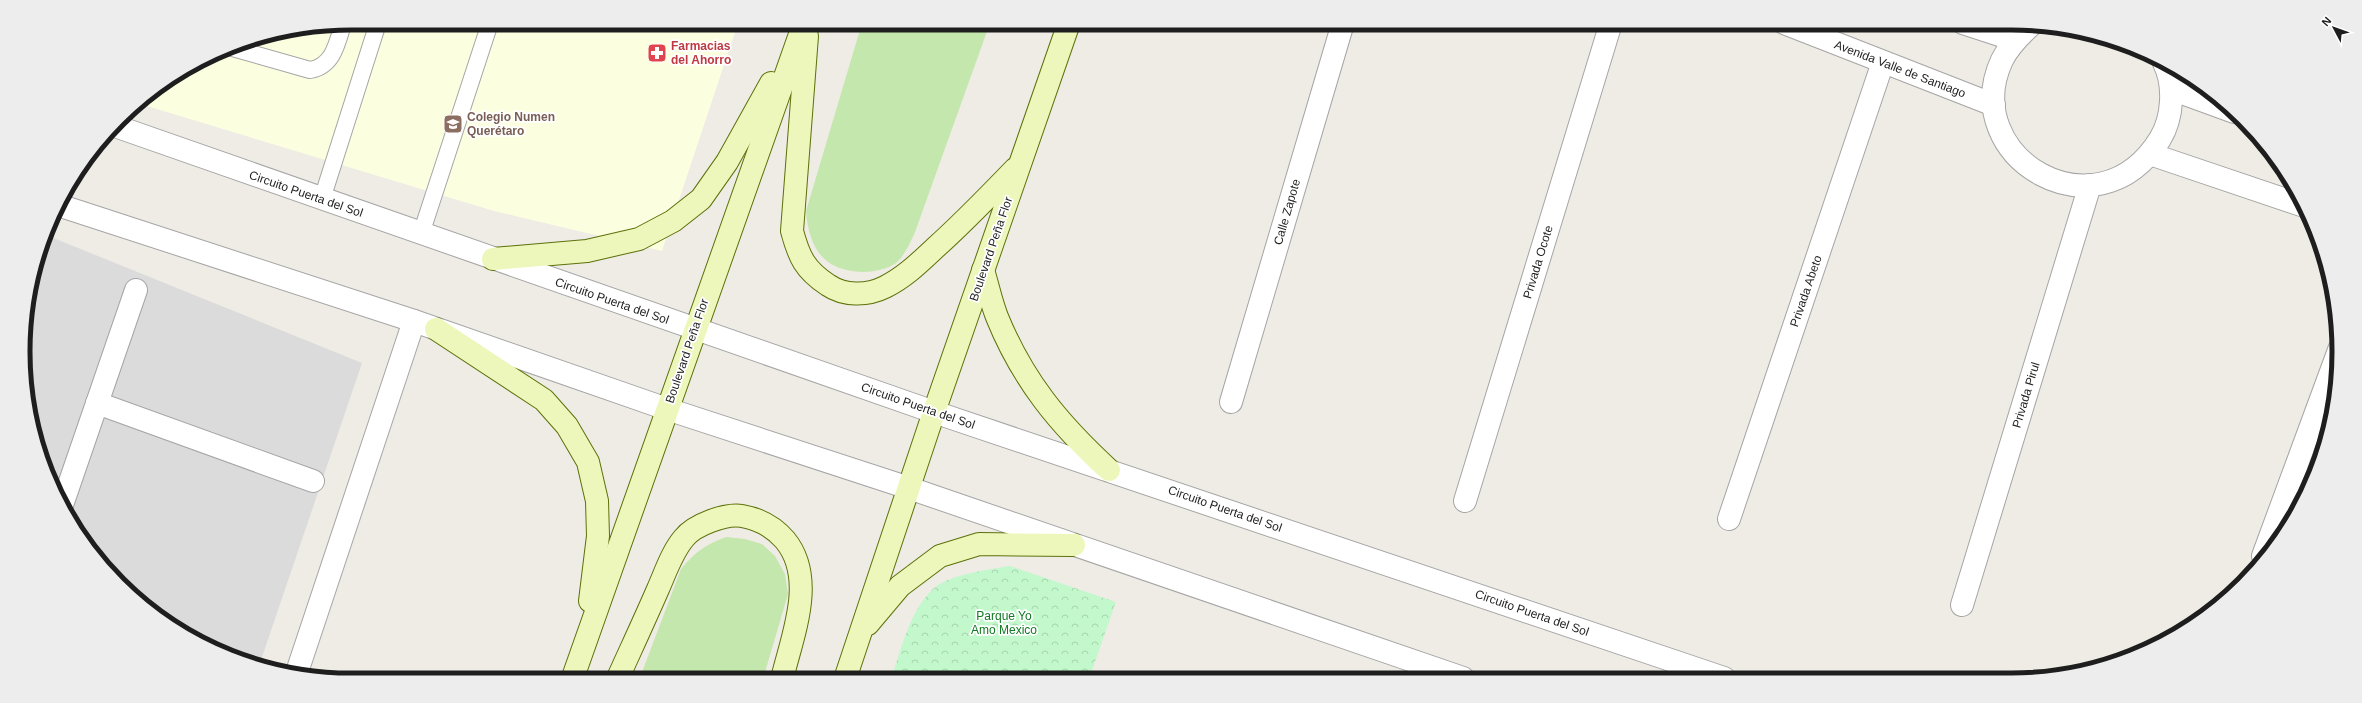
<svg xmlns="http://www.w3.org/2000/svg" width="2362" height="703" font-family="Arial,sans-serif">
  <defs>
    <pattern id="park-crowns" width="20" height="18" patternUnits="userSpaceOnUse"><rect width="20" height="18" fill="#c3f7cc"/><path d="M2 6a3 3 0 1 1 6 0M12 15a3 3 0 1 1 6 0" fill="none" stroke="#a7d3af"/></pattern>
  </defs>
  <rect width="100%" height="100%" fill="#efece5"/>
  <polygon fill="#dcdbdb" points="46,235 362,363 260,663 187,636 135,598 91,551 57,497 34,437 24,330 34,266"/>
  <polygon fill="#fbfedf" points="352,23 738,23 662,251 494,211 137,103 226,48 288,29"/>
  <g fill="#c4e7ad">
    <path d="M 862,23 L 990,23 L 915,232 C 910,243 905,255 896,263 C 888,269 873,272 863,272 C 824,271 809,249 806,211 Z"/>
    <path d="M 726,537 L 745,539 L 762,544 L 775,556 L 785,574 L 788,594 L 763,679 L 639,680 L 681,569 C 695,552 705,545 726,537 Z"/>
  </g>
  <path fill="url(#park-crowns)" d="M 1010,566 L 1116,602 L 1089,679 L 891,679 C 902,648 909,611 934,588 C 948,575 991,569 1010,566 Z"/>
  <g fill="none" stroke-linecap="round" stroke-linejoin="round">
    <g stroke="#a5a5a5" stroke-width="18">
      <g id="service">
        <path d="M 229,47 L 310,70 C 333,66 337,44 343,24"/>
        <polyline points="322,199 378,23"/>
        <polyline points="421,234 490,23"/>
      </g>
    </g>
    <g stroke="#a5a5a5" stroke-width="24">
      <g id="minor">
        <polyline points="1784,23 1994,105"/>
        <polyline points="1963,23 2015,40"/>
        <path d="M 2031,25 C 2020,35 2009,46 2002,60 C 1957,157 2097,241 2160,139 C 2173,118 2175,85 2164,63"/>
        <polyline points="2171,89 2234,112"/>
        <polyline points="2150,154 2304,206"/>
        <polyline points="1231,402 1343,23"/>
        <polyline points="97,403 313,481"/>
        <polyline points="1465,501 1611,23"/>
        <polyline points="62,505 136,290"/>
        <polyline points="1729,519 1883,62"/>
        <polyline points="2263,556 2339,350"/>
        <polyline points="1962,605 2090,185"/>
        <polyline points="296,675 414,321"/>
      </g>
    </g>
    <g stroke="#a5a5a5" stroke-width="24">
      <g id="tertiary">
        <polyline points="115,126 934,412 1724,678"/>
        <polyline points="58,205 414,321 667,409 909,488 1463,678"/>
      </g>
    </g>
    <g stroke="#5c7109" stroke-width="24">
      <g id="secondary">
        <path d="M 807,36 L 792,231 C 799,257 805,270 828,285 C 844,296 867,296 885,287 C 905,277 920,262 935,248 C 963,223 989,196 1015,169"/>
        <polyline points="493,259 587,251 639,239 673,221 701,199 727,162 771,83"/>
        <path d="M 983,270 C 988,286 991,302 997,317 C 1023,381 1059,424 1109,470"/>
        <polyline points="436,329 544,400 567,426 588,462 597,501 598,536 590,601"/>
        <polyline points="868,624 900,586 940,556 979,544 1074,545"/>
        <polyline points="845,679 934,412 1069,23"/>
        <polyline points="572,680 804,23"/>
        <path d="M 617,680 C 631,649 645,619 658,589 C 666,571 672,552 684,538 C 694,525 726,513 742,516 C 759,519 773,526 785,540 C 817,579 792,636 782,679"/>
      </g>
    </g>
    <use href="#service" stroke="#fff" stroke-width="16"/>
    <use href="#minor" stroke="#fff" stroke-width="22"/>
    <use href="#tertiary" stroke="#fff" stroke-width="22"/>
    <use href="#secondary" stroke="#eef7bb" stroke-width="22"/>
  </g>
  <defs>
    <g id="pharmacy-square" transform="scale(1)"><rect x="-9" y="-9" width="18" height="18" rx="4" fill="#e0444e" stroke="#fff"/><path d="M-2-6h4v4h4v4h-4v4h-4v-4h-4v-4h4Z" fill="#fff"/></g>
    <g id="school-square" transform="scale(1)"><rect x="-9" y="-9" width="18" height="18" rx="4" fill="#8d6e63" stroke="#fff"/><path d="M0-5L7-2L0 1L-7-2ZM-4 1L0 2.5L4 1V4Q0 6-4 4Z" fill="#fff"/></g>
  </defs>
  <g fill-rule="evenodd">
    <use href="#pharmacy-square" x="657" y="53"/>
    <use href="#school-square" x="453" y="124"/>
  </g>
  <g text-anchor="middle" stroke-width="3.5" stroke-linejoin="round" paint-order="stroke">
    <g font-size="12" font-weight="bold" fill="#be3a42" stroke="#fff" text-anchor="start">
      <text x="671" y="50">Farmacias<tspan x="671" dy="14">del Ahorro</tspan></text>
    </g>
    <g font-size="12" fill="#1e1e1e" stroke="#fff">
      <text transform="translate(1900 69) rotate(21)" y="4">Avenida Valle de Santiago</text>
      <text transform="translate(306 194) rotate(19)" y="4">Circuito Puerta del Sol</text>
      <text transform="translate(1287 212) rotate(-74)" y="4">Calle Zapote</text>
      <text transform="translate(991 249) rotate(-71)" y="4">Boulevard Peña Flor</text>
      <text transform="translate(1538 262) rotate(-73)" y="4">Privada Ocote</text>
      <text transform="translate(1806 291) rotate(-71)" y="4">Privada Abeto</text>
      <text transform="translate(612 301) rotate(19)" y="4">Circuito Puerta del Sol</text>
      <text transform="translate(687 351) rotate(-71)" y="4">Boulevard Peña Flor</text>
      <text transform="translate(2026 395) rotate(-73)" y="4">Privada Pirul</text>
      <text transform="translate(918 406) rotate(19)" y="4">Circuito Puerta del Sol</text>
      <text transform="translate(1225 509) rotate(19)" y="4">Circuito Puerta del Sol</text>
      <text transform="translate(1532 613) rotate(19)" y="4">Circuito Puerta del Sol</text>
    </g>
    <g font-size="12" font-weight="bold" fill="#785e54" stroke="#fff" text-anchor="start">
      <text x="467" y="121">Colegio Numen<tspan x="467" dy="14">Querétaro</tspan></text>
    </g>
    <g font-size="12" fill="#107922" stroke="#fff">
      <text x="1004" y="620">Parque Yo<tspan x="1004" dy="14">Amo Mexico</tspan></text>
    </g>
  </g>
  <path d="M0 0H2362V703H0ZM351 30H2011A321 321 0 0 1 2332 351V352A321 321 0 0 1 2011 673H351A321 321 0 0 1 30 352V351A321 321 0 0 1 351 30Z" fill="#ededed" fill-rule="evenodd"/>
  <path fill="none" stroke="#1e1e1e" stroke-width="5" d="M351 30H2011A321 321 0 0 1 2332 351V352A321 321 0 0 1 2011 673H351A321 321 0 0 1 30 352V351A321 321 0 0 1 351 30Z"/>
  <g transform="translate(2334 28) rotate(311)" stroke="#ffffff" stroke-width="3" paint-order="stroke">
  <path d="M0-3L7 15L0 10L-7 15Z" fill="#1e1e1e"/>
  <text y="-6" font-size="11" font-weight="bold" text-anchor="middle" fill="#1e1e1e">N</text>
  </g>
</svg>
